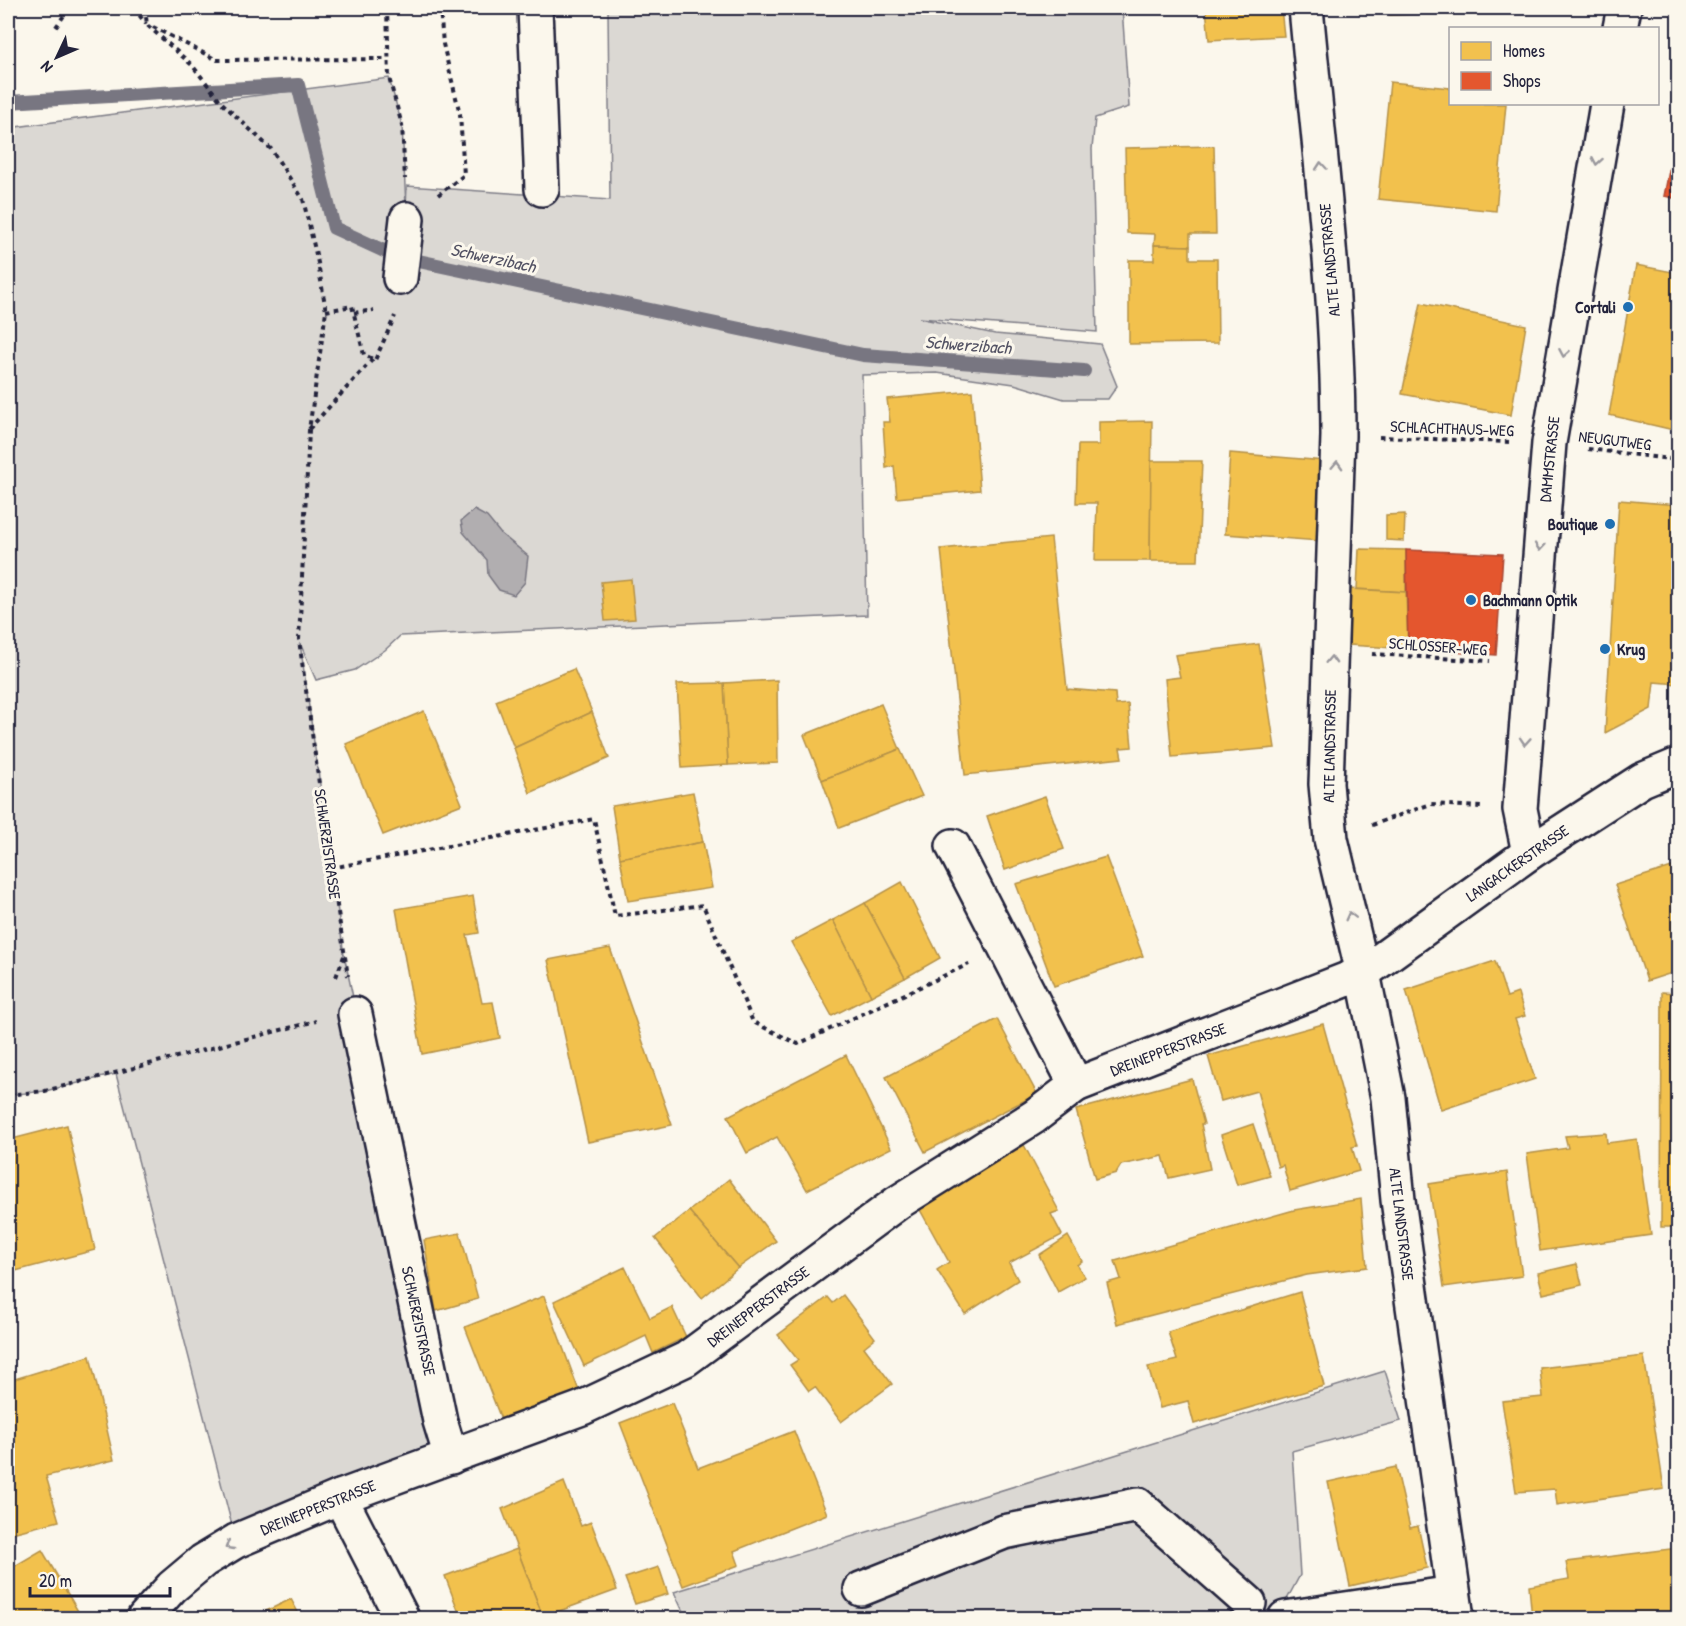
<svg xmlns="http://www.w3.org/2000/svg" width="1686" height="1626" font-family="'Patrick Hand',sans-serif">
  <rect width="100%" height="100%" fill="#fbf7ec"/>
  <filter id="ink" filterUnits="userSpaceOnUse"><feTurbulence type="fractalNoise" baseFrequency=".0167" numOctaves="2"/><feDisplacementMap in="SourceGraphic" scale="12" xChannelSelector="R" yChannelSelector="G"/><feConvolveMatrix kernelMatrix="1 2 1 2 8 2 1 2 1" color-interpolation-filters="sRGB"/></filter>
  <g filter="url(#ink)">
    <g fill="#dbd8d3" stroke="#7e7d87" stroke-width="1.5">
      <polygon points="608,8 1122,8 1129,107 1095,118 1092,149 1097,332 919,318 995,334 1100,344 1117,386 1108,399 1064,399 1014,384 937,373 862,375 867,615 400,636 385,650 355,670 316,680 300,643 344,955 451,1457 236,1541 116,1074 45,1091 8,1095 8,128 389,78 402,125 406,207 407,186 610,200"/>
      <polygon points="1385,1371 1401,1421 1292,1451 1300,1575 1277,1618 686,1618 674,1592"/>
    </g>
    <polygon fill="#b1aeb0" stroke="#787681" stroke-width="1.5" points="474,510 487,517 500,533 528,556 525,582 514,595 499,590 488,575 487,560 463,532 461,521"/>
    <g fill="#f2c14e" stroke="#b49148" stroke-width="1.5">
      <polygon points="1206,8 1281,8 1284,36 1209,40"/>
      <polygon points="1390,8 1418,8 1417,14 1390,15"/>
      <polygon points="1390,82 1450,88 1450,104 1506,104 1496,211 1378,199"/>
      <polygon points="1214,146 1216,234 1190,234 1190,246 1154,245 1155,234 1127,233 1125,148"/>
      <polygon points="1154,245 1190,246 1190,259 1217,259 1218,343 1129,344 1129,260 1154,260"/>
      <polygon points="1636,265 1678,273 1678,431 1609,415"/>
      <polygon points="1421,303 1526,325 1511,415 1402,394"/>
      <polygon points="972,391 980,490 897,498 894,466 886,468 883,422 890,422 887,399"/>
      <polygon points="1152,421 1150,561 1095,561 1097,503 1076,503 1078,445 1099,445 1099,422"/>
      <polygon points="1230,453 1325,461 1320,541 1225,534"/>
      <polygon points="1151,461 1202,461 1198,561 1150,561"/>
      <polygon points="1619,500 1678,505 1678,684 1654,682 1651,709 1605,733"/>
      <polygon points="1405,514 1404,541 1386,540 1386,515"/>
      <polygon points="1051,538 1067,689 1115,693 1116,705 1128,704 1132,747 1120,748 1122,758 965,775 941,549"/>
      <polygon points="1359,549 1406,550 1406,592 1357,589"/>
      <polygon points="631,579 635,619 605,621 601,582"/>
      <polygon points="1348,589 1406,592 1408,649 1349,645"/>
      <polygon points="1259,644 1275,748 1172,757 1165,679 1180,677 1175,655"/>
      <polygon points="574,669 592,712 514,748 496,701"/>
      <polygon points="777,680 778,763 728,765 724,683"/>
      <polygon points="724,683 728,765 682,768 677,684"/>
      <polygon points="881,704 900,749 822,780 804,735"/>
      <polygon points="424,711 462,804 383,835 346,744"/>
      <polygon points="592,712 609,758 530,793 514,748"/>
      <polygon points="900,749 922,796 839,828 822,780"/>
      <polygon points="693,792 703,842 620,858 612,806"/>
      <polygon points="1045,796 1064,849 1005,870 987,816"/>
      <polygon points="703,842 712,888 628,901 620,858"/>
      <polygon points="1106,857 1143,956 1054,986 1016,884"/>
      <polygon points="1678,865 1678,971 1647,981 1615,885"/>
      <polygon points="902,882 940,958 905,978 865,903"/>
      <polygon points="473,896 479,933 467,935 482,1003 493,1002 500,1038 422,1054 396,909"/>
      <polygon points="865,903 905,978 871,996 833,920"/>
      <polygon points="833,920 871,996 832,1016 791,942"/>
      <polygon points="610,948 672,1125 588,1142 548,960"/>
      <polygon points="1495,961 1507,997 1518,993 1525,1016 1515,1019 1535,1079 1441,1110 1406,990"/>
      <polygon points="1662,992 1678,993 1678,1227 1661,1227"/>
      <polygon points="997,1019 1037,1094 925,1152 886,1077"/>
      <polygon points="1323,1024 1357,1146 1352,1147 1359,1171 1290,1191 1283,1165 1278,1167 1257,1091 1221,1101 1208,1056"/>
      <polygon points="846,1055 891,1148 807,1190 777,1137 747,1153 728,1116"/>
      <polygon points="1192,1079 1204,1124 1201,1124 1210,1169 1169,1178 1163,1156 1121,1165 1116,1173 1095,1179 1076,1110"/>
      <polygon points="1253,1124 1270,1176 1237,1185 1221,1135"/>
      <polygon points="67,1125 95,1250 8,1273 8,1140"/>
      <polygon points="1606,1133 1607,1143 1637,1139 1651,1235 1540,1251 1527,1154 1568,1148 1565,1136"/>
      <polygon points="1024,1145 1059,1211 1051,1214 1062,1235 1009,1263 1018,1280 965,1314 937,1270 949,1262 919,1208"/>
      <polygon points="1507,1172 1522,1276 1444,1287 1429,1184"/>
      <polygon points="729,1179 776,1241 738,1268 689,1211"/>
      <polygon points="1361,1199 1367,1267 1307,1275 1117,1324 1107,1283 1121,1279 1115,1261 1294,1210"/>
      <polygon points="689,1211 738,1268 702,1298 655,1238"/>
      <polygon points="460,1233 478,1299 436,1311 424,1240"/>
      <polygon points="1068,1236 1082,1261 1077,1265 1085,1277 1058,1292 1039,1255"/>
      <polygon points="1577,1264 1582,1285 1543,1294 1538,1273"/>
      <polygon points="625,1267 650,1318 672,1307 686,1337 653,1353 646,1336 584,1366 554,1301"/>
      <polygon points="1300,1292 1324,1386 1194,1424 1188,1401 1160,1408 1148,1367 1177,1360 1168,1332"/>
      <polygon points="843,1295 875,1338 864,1347 892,1384 841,1422 815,1387 809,1391 790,1365 798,1360 778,1335 828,1297 833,1303"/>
      <polygon points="544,1296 579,1391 501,1419 465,1327"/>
      <polygon points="90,1356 114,1460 46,1476 59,1521 8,1534 8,1381"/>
      <polygon points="1644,1356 1664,1489 1557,1505 1555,1489 1516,1492 1502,1401 1543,1397 1540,1368"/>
      <polygon points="672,1403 698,1468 794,1431 827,1514 734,1551 739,1565 683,1586 620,1423"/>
      <polygon points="1396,1467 1410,1528 1418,1526 1427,1568 1350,1586 1328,1482"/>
      <polygon points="564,1482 581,1526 591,1522 617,1590 543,1617 502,1509"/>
      <polygon points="1678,1548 1678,1618 1532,1618 1529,1586 1569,1579 1566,1562"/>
      <polygon points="517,1549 543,1617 461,1618 445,1576"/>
      <polygon points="42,1550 82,1618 8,1618 8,1570"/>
      <polygon points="659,1567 668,1594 635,1604 625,1578"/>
      <polygon points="291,1599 301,1618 252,1618"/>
    </g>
    <g fill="#e4572e" stroke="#aa4732" stroke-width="1.5">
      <polygon points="1678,125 1678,199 1664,196"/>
      <polygon points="1406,550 1503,554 1496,655 1408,649"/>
    </g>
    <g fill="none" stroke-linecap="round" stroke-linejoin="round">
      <polyline stroke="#787681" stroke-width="14" points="8,102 298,85 334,228 395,256 863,355 1084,371"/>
      <g stroke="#22223b" stroke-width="38">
        <g id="minor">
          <polyline points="535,8 542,189"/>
          <path d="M 1306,8 C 1319,150 1338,293 1338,436 L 1326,784 L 1331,839 L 1363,973 L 1388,1098 L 1398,1200 L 1457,1618"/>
          <polyline points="1620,28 1624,8"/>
          <polyline points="400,278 407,219"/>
          <polyline points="953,846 1076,1085"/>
          <polyline points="1529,853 1520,809 1549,443 1607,104"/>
          <polyline points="355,1014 440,1421 451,1457"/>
          <polyline points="340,1497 402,1618"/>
          <polyline points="861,1589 1004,1532 1138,1505 1249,1603"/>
          <polyline points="144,1618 172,1587 203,1561 236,1541 340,1497 582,1408 686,1359 897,1203 1034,1117 1076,1085 1363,973 1529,853 1642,780 1678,765"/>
          <polyline points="1285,1618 1453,1593"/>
        </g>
      </g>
      <g stroke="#22223b" stroke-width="4" stroke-dasharray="4.5 4.5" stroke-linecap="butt">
        <polyline points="134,8 146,24"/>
        <polyline points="145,8 147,25 192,65 223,104 271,149 303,199 318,263 326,311 309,430 299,640 328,848 348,976"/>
        <polyline points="387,8 389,78 402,125 405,179"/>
        <polyline points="56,27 65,14 64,8"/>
        <polyline points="153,27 217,60 388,59"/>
        <polyline points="438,195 464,175 460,114 443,44 440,8"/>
        <polyline points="326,311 352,306 364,355 375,360 395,316"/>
        <polyline points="354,313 374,310"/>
        <polyline points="309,429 373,359"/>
        <polyline points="1379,437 1509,442"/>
        <polyline points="1588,449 1678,460"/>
        <polyline points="1372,654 1490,661"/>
        <polyline points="1372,825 1431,804 1481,807"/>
        <polyline points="331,868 594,819 615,916 703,905 753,1022 798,1044 969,964"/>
        <polyline points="336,977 344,956"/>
        <polyline points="8,1095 45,1091 316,1021"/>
        <polyline points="1105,1618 1114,1616 1127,1618"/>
      </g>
      <use href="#minor" stroke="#fbf7ec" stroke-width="33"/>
    </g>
    <defs><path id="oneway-chevron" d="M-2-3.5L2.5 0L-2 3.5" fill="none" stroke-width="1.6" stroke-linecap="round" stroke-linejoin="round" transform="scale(1.5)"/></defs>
    <g stroke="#99979c">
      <use href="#oneway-chevron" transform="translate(1597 161) rotate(100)"/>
      <use href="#oneway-chevron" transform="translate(1321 166) rotate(-95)"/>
      <use href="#oneway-chevron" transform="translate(1564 353) rotate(100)"/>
      <use href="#oneway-chevron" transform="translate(1337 465) rotate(-88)"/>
      <use href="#oneway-chevron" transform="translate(1540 547) rotate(95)"/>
      <use href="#oneway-chevron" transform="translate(1331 660) rotate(-88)"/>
      <use href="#oneway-chevron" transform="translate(1525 741) rotate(94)"/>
      <use href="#oneway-chevron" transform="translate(1350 916) rotate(-104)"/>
      <use href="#oneway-chevron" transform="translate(229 1546) rotate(149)"/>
    </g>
  </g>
  <g fill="#1f6fb2" stroke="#fbf7ec" stroke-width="2">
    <circle cx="1628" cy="307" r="6"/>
    <circle cx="1610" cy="524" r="6"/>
    <circle cx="1471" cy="600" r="6"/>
    <circle cx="1605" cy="649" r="6"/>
  </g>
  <g text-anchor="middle" stroke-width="6" stroke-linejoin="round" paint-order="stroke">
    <g font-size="16" fill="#22223b" stroke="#fbf7ec">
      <text transform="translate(1329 260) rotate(-95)" y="6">ALTE LANDSTRASSE</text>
      <text transform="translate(1452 428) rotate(2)" y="6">SCHLACHTHAUS-WEG</text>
      <text transform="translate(1615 440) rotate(7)" y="6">NEUGUTWEG</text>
      <text transform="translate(1549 459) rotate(-84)" y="6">DAMMSTRASSE</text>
      <text transform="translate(1438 646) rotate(4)" y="6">SCHLOSSER-WEG</text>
      <text transform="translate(1329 746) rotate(-89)" y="6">ALTE LANDSTRASSE</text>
      <text transform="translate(328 844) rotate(82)" y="6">SCHWERZISTRASSE</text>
      <text transform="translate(1517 863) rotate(-35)" y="6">LANGACKERSTRASSE</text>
      <text transform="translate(1168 1049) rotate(-21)" y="6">DREINEPPERSTRASSE</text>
      <text transform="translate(1402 1224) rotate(83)" y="6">ALTE LANDSTRASSE</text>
      <text transform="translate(758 1306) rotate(-37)" y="6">DREINEPPERSTRASSE</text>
      <text transform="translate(419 1321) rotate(78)" y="6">SCHWERZISTRASSE</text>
      <text transform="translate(318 1507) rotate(-22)" y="6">DREINEPPERSTRASSE</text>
    </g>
    <g font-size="16" font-weight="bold" fill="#22223b" stroke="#fbf7ec" text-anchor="end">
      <text x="1616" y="313">Cortali</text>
      <text x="1598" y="530">Boutique</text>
      <text x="1483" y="606" text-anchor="start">Bachmann Optik</text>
      <text x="1617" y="655" text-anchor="start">Krug</text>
    </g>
    <g font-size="18" font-style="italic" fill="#545364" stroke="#fbf7ec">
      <text transform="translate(493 258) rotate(12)" y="6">Schwerzibach</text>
      <text transform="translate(968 345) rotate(4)" y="6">Schwerzibach</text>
    </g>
  </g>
  <rect width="1686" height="1626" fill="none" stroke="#fbf7ec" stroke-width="30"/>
  <rect x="15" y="15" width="1656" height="1596" fill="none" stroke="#22223b" stroke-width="2" filter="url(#ink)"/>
  <rect x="1449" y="27" width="210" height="78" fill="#fbf7ec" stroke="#a4a2a5" stroke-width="1.5"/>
  <rect x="1461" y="42" width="30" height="18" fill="#f2c14e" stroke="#a4a2a5" stroke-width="1.5"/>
  <text x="1503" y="57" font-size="18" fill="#22223b">Homes</text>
  <rect x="1461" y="72" width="30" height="18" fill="#e4572e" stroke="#a4a2a5" stroke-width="1.5"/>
  <text x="1503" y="87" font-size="18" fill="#22223b">Shops</text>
  <g transform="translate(57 57) rotate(226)" stroke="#fbf7ec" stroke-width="4.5" paint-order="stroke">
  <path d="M0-4.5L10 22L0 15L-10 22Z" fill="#22223b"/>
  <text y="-9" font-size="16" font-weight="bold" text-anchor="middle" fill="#22223b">N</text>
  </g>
  <path d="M30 1587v9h140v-9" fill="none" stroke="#22223b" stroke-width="3"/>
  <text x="39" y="1587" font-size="18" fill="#22223b" stroke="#fbf7ec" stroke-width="4.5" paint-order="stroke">20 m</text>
</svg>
